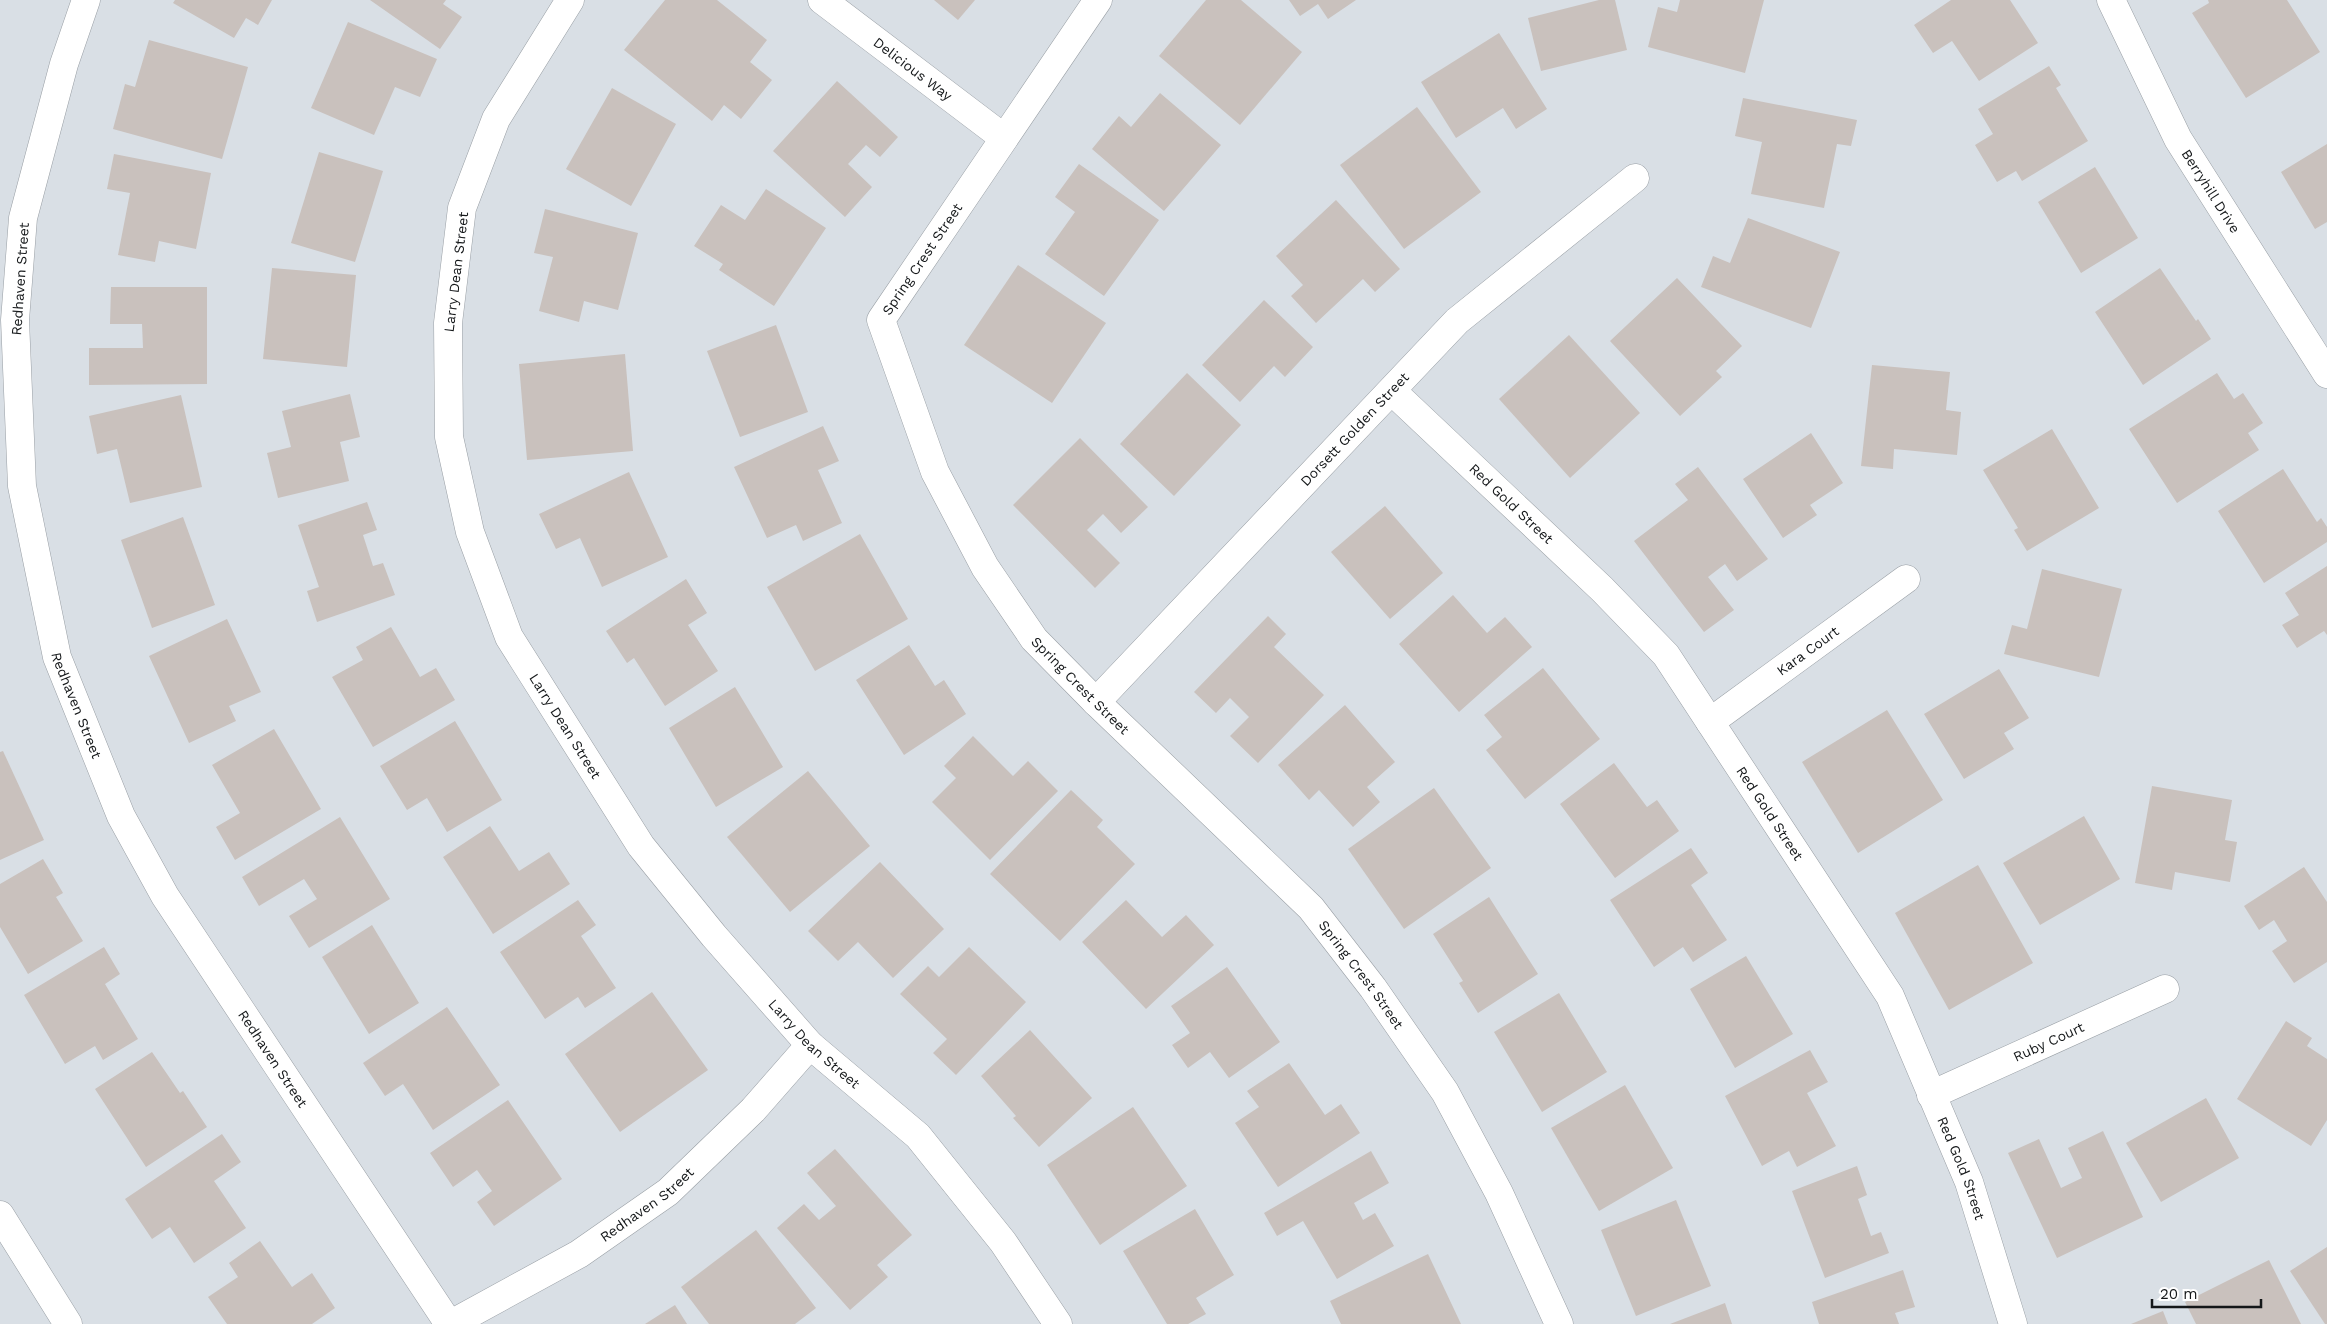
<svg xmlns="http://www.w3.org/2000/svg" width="2327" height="1324" font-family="'Work Sans',sans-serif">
  <rect width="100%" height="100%" fill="#d9dfe5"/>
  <g fill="#c9c1bd">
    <polygon points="175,0 272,0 258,25 246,18 234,38 173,3"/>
    <polygon points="370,0 446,0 443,4 462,17 440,49"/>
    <polygon points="665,0 717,0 767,40 750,62 772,80 741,119 724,105 712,121 624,50"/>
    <polygon points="934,0 975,0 958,20"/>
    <polygon points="1206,0 1241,0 1302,52 1240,125 1159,56"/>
    <polygon points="1289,0 1356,0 1328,19 1318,4 1300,16"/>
    <polygon points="1599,0 1615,0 1627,50 1541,71 1528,18"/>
    <polygon points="1680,0 1764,0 1745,73 1648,47 1658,7 1677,12"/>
    <polygon points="1951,0 2010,0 2038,43 1979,81 1952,41 1933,53 1914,25"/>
    <polygon points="2208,0 2287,0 2320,52 2246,98 2192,13 2209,3"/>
    <polygon points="348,22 437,59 420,97 395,87 374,135 311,108"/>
    <polygon points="1499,33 1547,109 1516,129 1503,108 1456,138 1421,82"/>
    <polygon points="149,40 248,67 222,159 113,129 125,84 135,87"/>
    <polygon points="2049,66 2061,85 2056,88 2088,141 2022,181 2016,171 1997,182 1975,145 1993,134 1978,109"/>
    <polygon points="837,81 898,137 880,157 866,145 848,164 872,187 845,217 773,151"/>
    <polygon points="612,88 676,124 631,206 566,169"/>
    <polygon points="1160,93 1221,145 1164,211 1092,149 1119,116 1131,127"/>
    <polygon points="1743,98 1857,120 1851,146 1837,144 1824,208 1751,194 1762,142 1735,136"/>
    <polygon points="1417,107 1481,192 1404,249 1340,165"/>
    <polygon points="2327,144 2327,222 2315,229 2281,172"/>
    <polygon points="319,152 383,171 355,262 291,243"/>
    <polygon points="114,154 211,173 196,249 159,241 155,262 118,255 130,193 107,189"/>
    <polygon points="1079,164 1159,220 1104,296 1045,254 1075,212 1055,197"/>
    <polygon points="2095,167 2138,238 2081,273 2038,202"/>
    <polygon points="766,189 826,228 774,306 719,270 723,264 694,246 721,205 745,220"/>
    <polygon points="1336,200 1400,269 1375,292 1363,279 1316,323 1291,296 1303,285 1276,256"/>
    <polygon points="545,209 638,233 618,310 584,301 579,322 539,311 553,257 534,253"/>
    <polygon points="1748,218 1840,252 1811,328 1701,287 1713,256 1730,263"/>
    <polygon points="1018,265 1106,323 1052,403 964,345"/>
    <polygon points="272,268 356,275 347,367 263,359"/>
    <polygon points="2160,268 2196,321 2198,319 2211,339 2143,385 2095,312"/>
    <polygon points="1677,278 1742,346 1716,371 1722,377 1680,416 1610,341"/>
    <polygon points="111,287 207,287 207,384 89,385 89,348 143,348 142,324 110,324"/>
    <polygon points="1264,300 1313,347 1285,377 1274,366 1240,402 1202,365"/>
    <polygon points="776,325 808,412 740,437 707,351"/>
    <polygon points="1569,335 1640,413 1570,478 1499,399"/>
    <polygon points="625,354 633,451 527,460 519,364"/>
    <polygon points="1872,365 1950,372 1946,410 1961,412 1957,455 1894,449 1893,469 1861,466"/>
    <polygon points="1187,373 1241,425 1174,496 1120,444"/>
    <polygon points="2217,373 2234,399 2243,393 2263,423 2248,433 2259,450 2177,503 2129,429"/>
    <polygon points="350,394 360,437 340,442 349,481 278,498 267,453 291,447 282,411"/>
    <polygon points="181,395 202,487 130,503 117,449 97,454 89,416"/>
    <polygon points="823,426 839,461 818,470 842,523 803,541 796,525 767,538 734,467"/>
    <polygon points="2052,429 2099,508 2027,551 2014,530 2018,528 1983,470"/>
    <polygon points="1811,433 1843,483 1810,505 1817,515 1783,538 1743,479"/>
    <polygon points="1080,438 1148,507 1121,533 1103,514 1087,530 1120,563 1095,588 1013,505"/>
    <polygon points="1698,467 1768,559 1737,581 1725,564 1708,577 1734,610 1704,632 1634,541 1688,500 1675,484"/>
    <polygon points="2283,469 2317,522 2321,518 2327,527 2327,542 2264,583 2218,511"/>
    <polygon points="629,472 668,557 602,587 580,538 556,549 539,514"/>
    <polygon points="367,502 377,530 363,535 373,566 383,563 395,595 317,622 307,591 319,587 298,525"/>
    <polygon points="1385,506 1443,573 1390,619 1331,552"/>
    <polygon points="183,517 215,605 152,628 121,540"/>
    <polygon points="860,534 908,619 815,671 767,587"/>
    <polygon points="2327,566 2327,635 2324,631 2297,648 2282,625 2299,615 2285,593"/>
    <polygon points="2042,569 2122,589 2099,677 2004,654 2012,625 2027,629"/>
    <polygon points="686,579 707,613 688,625 718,671 665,706 634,658 627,663 606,631"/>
    <polygon points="1453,595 1487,633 1505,617 1532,647 1459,712 1399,644"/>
    <polygon points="1268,616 1286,634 1274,647 1324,695 1258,763 1230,736 1249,717 1230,698 1216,713 1194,692"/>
    <polygon points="227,619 261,692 229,706 236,721 189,743 149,656"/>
    <polygon points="391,627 420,677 436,668 455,700 373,747 332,677 363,660 356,647"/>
    <polygon points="909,645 935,686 944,680 966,714 904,755 856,680"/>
    <polygon points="1543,668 1600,739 1525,799 1486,750 1502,737 1484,715"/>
    <polygon points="1999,669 2029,718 2004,733 2014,749 1964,779 1924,714"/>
    <polygon points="735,687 783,767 716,807 669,728"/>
    <polygon points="1345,705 1395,762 1367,787 1380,802 1353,827 1319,790 1309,800 1278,765"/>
    <polygon points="1887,710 1943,800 1858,853 1802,762"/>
    <polygon points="455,721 502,800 447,832 427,798 407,810 380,766"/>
    <polygon points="274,729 321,809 235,860 216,827 240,813 212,765"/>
    <polygon points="973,736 1013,776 1028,761 1058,791 990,860 932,802 956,778 944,766"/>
    <polygon points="3,751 44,840 0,860 0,752"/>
    <polygon points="1614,763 1647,807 1657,800 1679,831 1615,878 1560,804"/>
    <polygon points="808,771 870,846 790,912 727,837"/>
    <polygon points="2152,786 2232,800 2225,840 2237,842 2230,882 2175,872 2172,890 2135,883"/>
    <polygon points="1434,788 1491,868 1404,929 1348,849"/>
    <polygon points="1071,790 1103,820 1097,827 1135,864 1060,941 990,874"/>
    <polygon points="2084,816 2120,879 2040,925 2003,863"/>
    <polygon points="340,817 390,899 309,948 289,916 317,899 304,879 259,906 242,877"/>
    <polygon points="490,826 519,871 549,852 570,884 493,934 443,857"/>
    <polygon points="1691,848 1708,873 1691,885 1727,940 1693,962 1683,947 1654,967 1610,900"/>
    <polygon points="43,859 63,893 56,897 83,941 28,974 0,927 0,884"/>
    <polygon points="880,862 944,929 893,978 858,942 838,961 808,931"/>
    <polygon points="1978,865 2033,963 1949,1010 1895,913"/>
    <polygon points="2304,867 2327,902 2327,962 2294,983 2272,951 2287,941 2274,920 2259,930 2244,906"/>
    <polygon points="1489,897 1538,974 1478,1013 1459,983 1463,981 1433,934"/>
    <polygon points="578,900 596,925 581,936 616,988 585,1008 578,997 545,1019 500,952"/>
    <polygon points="1126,900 1162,937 1186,915 1214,945 1146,1009 1082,942"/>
    <polygon points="372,925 419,1003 369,1034 322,957"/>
    <polygon points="104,947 120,974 105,984 138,1039 103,1060 95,1046 65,1064 24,995"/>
    <polygon points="969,947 1026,1002 956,1075 933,1053 947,1039 900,994 928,966 939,977"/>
    <polygon points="1746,956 1793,1034 1735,1068 1690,989"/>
    <polygon points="1227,967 1280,1042 1229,1078 1210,1052 1188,1068 1172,1045 1190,1033 1171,1006"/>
    <polygon points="652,992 708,1070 620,1132 565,1054"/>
    <polygon points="1559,993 1607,1072 1542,1112 1494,1032"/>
    <polygon points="447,1007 500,1085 433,1130 403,1084 385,1096 363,1063"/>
    <polygon points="2286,1021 2312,1038 2307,1046 2327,1059 2327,1120 2311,1146 2237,1099"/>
    <polygon points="1030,1030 1092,1098 1039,1147 1013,1118 1016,1116 981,1076"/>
    <polygon points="1810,1050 1828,1082 1807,1093 1836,1146 1797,1167 1789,1151 1762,1166 1725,1096"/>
    <polygon points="152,1052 180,1093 183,1091 207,1127 146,1167 95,1089"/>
    <polygon points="1289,1063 1325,1115 1341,1104 1360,1133 1278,1187 1235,1123 1259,1107 1247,1091"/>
    <polygon points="1625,1085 1673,1168 1599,1211 1551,1128"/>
    <polygon points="2206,1098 2239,1158 2161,1202 2126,1143"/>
    <polygon points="508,1100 562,1179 494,1226 477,1202 492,1191 477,1170 453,1187 430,1153"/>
    <polygon points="1133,1107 1187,1186 1100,1245 1047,1165"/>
    <polygon points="2103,1131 2143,1217 2057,1258 2008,1153 2039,1139 2061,1188 2082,1178 2068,1148"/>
    <polygon points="222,1134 241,1162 214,1181 246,1228 194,1263 170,1227 152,1239 125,1199"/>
    <polygon points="835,1149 912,1235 877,1265 888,1277 850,1310 777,1228 804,1204 819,1220 836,1206 807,1173"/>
    <polygon points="1371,1151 1389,1183 1354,1203 1363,1220 1375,1213 1394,1246 1337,1279 1303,1221 1277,1236 1264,1213"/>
    <polygon points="1857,1166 1867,1195 1858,1199 1871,1236 1881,1232 1889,1253 1825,1278 1792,1191"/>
    <polygon points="1676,1200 1711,1286 1636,1316 1601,1230"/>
    <polygon points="1195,1209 1234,1275 1196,1298 1206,1314 1188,1324 1167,1324 1123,1251"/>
    <polygon points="756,1230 816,1308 795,1324 709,1324 681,1287"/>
    <polygon points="260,1241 292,1287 312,1273 335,1308 312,1324 227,1324 208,1297 238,1277 229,1263"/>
    <polygon points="2327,1247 2327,1324 2325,1324 2290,1271"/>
    <polygon points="1428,1254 1461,1324 1341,1324 1330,1301"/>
    <polygon points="2269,1260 2301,1324 2196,1324 2185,1302"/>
    <polygon points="1903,1270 1915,1307 1895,1313 1899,1324 1819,1324 1812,1302"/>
    <polygon points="1725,1303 1732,1324 1670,1324"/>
    <polygon points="675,1305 687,1324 645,1324"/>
    <polygon points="2163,1311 2168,1324 2131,1324"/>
  </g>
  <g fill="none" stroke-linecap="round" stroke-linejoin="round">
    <g stroke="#999fa5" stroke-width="29">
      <g id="minor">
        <path id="s1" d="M 86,0 L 64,64 L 23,218 L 15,320 L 22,486 L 57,657 L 121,816 L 165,896 L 449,1324"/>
        <path id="s2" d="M 570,0 L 496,119 L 462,208 L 448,323 L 449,437 L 470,532 L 509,637 L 641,846 L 714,936 L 810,1045 L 918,1136 L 1003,1242 L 1058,1324"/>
        <path id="s3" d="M 822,0 L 1004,138"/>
        <path id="s4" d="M 1098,0 L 881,320 L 935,472 L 985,567 L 1034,639 L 1096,702 L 1311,908 L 1373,988 L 1445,1092 L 1499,1193 L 1559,1324"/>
        <path id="s5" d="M 2111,0 L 2178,139 L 2327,374"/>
        <path id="s6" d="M 1392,391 L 1602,589 L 1666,655 L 1890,996 L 1969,1182 L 2013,1324"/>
        <path id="s7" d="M 1096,702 L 1457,321 L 1635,178"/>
        <path id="s8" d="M 1710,722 L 1906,579"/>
        <path id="s9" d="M 1931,1095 L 2165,989"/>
        <path id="s10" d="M 451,1324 L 579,1254 L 668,1192 L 753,1110 L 810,1045"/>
      </g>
    </g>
    <g stroke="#999fa5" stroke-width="29">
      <polyline id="major" points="0,1215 68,1324"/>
    </g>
    <use href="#minor" stroke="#fff" stroke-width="28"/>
    <use href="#major" stroke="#fff" stroke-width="28"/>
  </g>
  <g text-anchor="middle" stroke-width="4.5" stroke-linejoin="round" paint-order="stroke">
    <g font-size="14" fill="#141719" stroke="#fff">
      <text dy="5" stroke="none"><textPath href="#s3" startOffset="114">Delicious Way</textPath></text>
      <text dy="5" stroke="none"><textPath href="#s5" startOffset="216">Berryhill Drive</textPath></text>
      <text transform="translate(922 259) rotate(-56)" y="5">Spring Crest Street</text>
      <text transform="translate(456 272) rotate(-83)" y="5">Larry Dean Street</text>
      <text transform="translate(20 279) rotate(-86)" y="5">Redhaven Street</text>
      <text dy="5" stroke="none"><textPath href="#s7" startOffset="376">Dorsett Golden Street</textPath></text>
      <text dy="5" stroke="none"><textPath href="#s6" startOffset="164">Red Gold Street</textPath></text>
      <text dy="5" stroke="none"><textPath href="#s8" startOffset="121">Kara Court</textPath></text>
      <text dy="5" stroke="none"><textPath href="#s4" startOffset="808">Spring Crest Street</textPath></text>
      <text dy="5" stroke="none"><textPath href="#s1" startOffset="722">Redhaven Street</textPath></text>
      <text dy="5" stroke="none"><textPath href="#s2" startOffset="780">Larry Dean Street</textPath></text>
      <text dy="5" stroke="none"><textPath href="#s6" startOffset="570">Red Gold Street</textPath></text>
      <text dy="5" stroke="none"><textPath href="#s4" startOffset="1212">Spring Crest Street</textPath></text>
      <text dy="5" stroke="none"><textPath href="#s2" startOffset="1185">Larry Dean Street</textPath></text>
      <text dy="5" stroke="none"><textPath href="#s9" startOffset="129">Ruby Court</textPath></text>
      <text dy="5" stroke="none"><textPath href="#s1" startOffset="1128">Redhaven Street</textPath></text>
      <text dy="5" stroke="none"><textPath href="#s6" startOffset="975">Red Gold Street</textPath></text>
      <text dy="5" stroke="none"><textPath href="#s10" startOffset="230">Redhaven Street</textPath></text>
    </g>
  </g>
  <path d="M2152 1299v8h109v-8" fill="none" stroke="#141719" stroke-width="2.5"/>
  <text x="2160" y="1299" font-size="15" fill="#141719" stroke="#ffffff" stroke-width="4" paint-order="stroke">20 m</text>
</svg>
